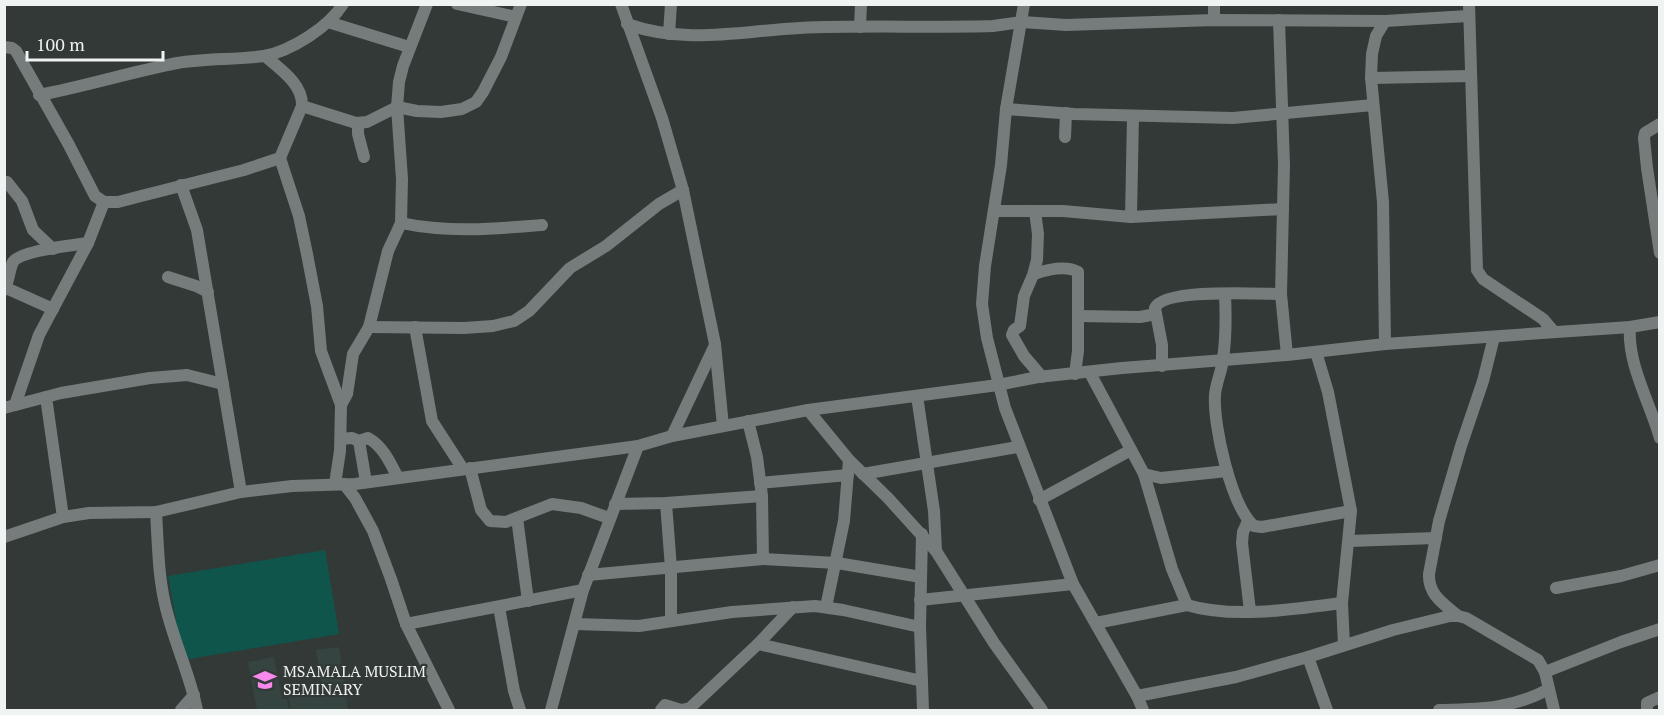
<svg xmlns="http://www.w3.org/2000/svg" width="1664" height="715" font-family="'PT Serif',serif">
  <rect width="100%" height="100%" fill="#323937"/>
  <g fill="#364441">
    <polygon points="339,647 345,688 323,692 316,650"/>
    <polygon points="274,657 282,698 279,699 287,699 289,710 257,710 248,662"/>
    <polygon points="345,690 348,710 291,710 289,698"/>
  </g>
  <polygon fill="#0f554b" points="325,550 339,634 183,660 168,576"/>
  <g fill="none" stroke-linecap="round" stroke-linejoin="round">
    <g stroke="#757c7b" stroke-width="12">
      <polyline points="457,4 516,17"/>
      <polyline points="621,4 662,118 683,190 715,344 723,426"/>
      <polyline points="1024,4 1006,109 1001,165 985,266 982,304 987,338 1005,408 1073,584 1137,696 1143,710"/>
      <polyline points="1469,4 1477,270 1483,279 1543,319 1554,332"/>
      <polyline points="1214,20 1214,4"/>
      <polyline points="1279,20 1284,165 1281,294 1287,355"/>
      <polyline points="328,22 409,47"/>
      <path d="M 627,24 C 686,45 740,31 800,28 C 864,25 928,28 993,26 L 1022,22 L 1066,25 L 1214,20 L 1385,21 L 1468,16"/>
      <polyline points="860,27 861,4"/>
      <polyline points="669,34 671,4"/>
      <path d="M 4,47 L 12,48 L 16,51 L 69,145 L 95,196 L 104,202 L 118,202 L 141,196 L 244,170 L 280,158 L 302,106 C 303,84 280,69 265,56"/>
      <polyline points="1371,78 1471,76"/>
      <path d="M 39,95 C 86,86 131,72 177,63 C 206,58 235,60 264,56 C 291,51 329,27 343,4"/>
      <polyline points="302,106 356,123 367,122 397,107 417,111 441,112 462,109 476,102 483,92 501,57 521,4"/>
      <polyline points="1006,109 1074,114 1233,118 1373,105"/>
      <polyline points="358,123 358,134 364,157"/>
      <polyline points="1660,124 1645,133 1644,138 1647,168 1660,253"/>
      <polyline points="1065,137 1066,113"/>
      <polyline points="280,158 299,216 307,254 317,306 321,351 341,405 340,451 335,484"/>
      <polyline points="7,182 22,201 33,230 53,249"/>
      <polyline points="181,185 197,230 241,492"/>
      <polyline points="994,211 1063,211 1131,217 1283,209"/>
      <polyline points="1035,211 1038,234 1037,260 1033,275 1024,296 1020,326 1014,330 1012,335 1024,356 1042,377"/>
      <polyline points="1131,217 1133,116"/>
      <path d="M 401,223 C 448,233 494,229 542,225"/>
      <path d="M 1034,274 C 1046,270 1066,265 1078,272 L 1078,351 L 1075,374"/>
      <polyline points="168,277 196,286 208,292"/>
      <polyline points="6,288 53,309"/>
      <path d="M 4,290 C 9,282 9,270 13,262 C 20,251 73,245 88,243"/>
      <path d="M 1225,294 C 1226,315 1226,338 1223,359 C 1222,371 1216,382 1215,395 C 1213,425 1231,506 1254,526 L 1262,527 L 1351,511"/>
      <polyline points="1078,316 1140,317 1156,314"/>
      <polyline points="369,327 464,328 493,326 514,321 529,311 570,268 606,246 659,204 683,190"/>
      <polyline points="415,327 432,421 463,469"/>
      <path d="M 1630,327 C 1627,363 1650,403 1660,438"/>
      <polyline points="1385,344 1383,202 1371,78 1372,54 1376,36 1385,21"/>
      <polyline points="1316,352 1328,392 1351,511 1342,603 1344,645"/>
      <path d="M 1162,366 L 1162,345 L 1155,308 C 1163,288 1260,294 1281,294"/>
      <path d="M 1090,373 L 1144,474 L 1172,569 L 1187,605 C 1232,619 1296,609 1342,603"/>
      <polyline points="917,396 934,511 936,551"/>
      <polyline points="46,397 63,517"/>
      <polyline points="15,405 39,335 88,243 104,202"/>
      <polyline points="341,405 347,394 353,354 369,327 388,251 401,223 402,179 397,107 399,82 403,66 427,4"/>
      <polyline points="4,408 61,393 150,378 187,375 223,384"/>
      <polyline points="808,410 849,460 888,498 936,551 994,643 1042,710"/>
      <polyline points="748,421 757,457 762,496 763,559"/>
      <polyline points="672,436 715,345"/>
      <polyline points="341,439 352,438 359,441 366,482"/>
      <path d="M 359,441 L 368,438 C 383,446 391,464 398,478"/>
      <polyline points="470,468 481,510 490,521 506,522 552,504 581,508 609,518"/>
      <polyline points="863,474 1018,447"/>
      <polyline points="1144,474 1161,478 1227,471"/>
      <polyline points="760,483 848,475"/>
      <polyline points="344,484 355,498 373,531 391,579 406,624 449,710"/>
      <polyline points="1039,500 1131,450"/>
      <polyline points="666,503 671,568 671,621"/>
      <polyline points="615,504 666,503 762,496"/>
      <path d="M 156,512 C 158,543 158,574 165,604 C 173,640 190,674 197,710"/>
      <polyline points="517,518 528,601"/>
      <polyline points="1248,521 1243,532 1242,543 1250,611"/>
      <polyline points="922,534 920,627 923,710"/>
      <polyline points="4,537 63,517 89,513 156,512 241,492 292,486 355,484 638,446 672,436 808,410 998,385 1038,377 1122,368 1287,355 1385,344 1630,327 1660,322"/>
      <polyline points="1349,541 1436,538"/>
      <polyline points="588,575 763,559 837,563 921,577"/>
      <polyline points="1556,588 1621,576 1660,565"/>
      <polyline points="920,600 1073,584"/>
      <polyline points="499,607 514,691 520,710"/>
      <polyline points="826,607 844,521 849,460"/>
      <path d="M 1458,616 C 1444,604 1428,595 1429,574 L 1439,521 L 1461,446 L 1483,381 L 1494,337"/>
      <polyline points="1096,623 1187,605"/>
      <polyline points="406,624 583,590"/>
      <polyline points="575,624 639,626 732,612 815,606 843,610 920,627"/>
      <polyline points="758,644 922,681"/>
      <polyline points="1308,657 1327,710"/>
      <polyline points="1545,672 1621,642 1660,629"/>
      <polyline points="1137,696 1236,677 1308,657 1393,630 1450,616 1458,616 1466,618 1538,660 1545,672 1554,710"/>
      <polyline points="181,710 194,695"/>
      <polyline points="551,710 583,590 638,446"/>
      <polyline points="661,710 665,705 681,710 690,708 758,644 793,607"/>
      <path d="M 1439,710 C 1480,709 1512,709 1549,689"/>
      <polyline points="1647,710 1647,703 1660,697"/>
    </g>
  </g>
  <defs>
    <g id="school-bare" transform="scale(1.8)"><path d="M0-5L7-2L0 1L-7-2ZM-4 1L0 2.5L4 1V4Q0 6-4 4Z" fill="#f788ec" stroke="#323937" stroke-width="2.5" paint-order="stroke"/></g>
  </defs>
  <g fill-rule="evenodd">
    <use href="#school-bare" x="265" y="680"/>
  </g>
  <g text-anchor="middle" stroke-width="4.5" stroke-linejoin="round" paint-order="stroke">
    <g font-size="16" fill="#eff3f2" stroke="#323937" text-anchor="start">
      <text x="283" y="677">MSAMALA MUSLIM<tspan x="283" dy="18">SEMINARY</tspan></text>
    </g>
  </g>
  <rect width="1664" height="715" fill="none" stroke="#eff3f2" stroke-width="12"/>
  <path d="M27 51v9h136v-9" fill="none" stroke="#eff3f2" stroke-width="3"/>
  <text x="36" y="51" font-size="18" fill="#eff3f2" stroke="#323937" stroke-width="4.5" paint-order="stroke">100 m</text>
</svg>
